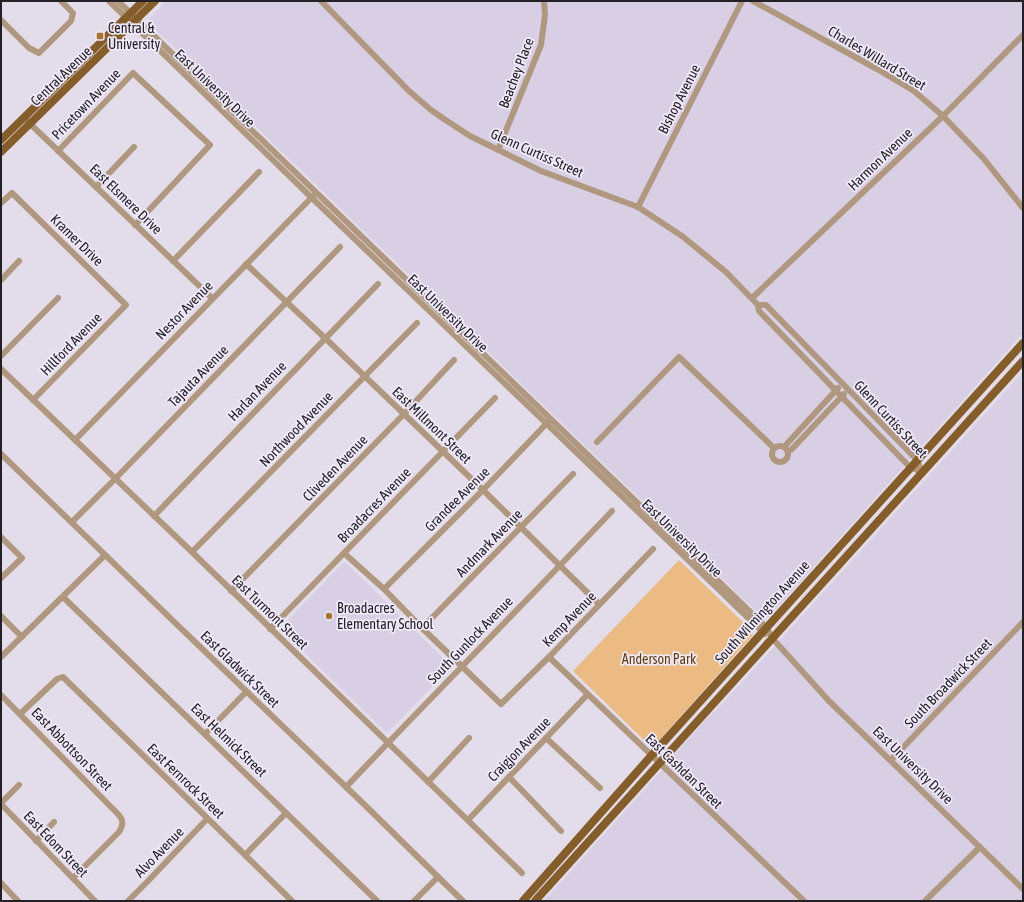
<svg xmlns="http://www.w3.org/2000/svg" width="1024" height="902" font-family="'Asap Condensed',sans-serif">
  <rect width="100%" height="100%" fill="#e2dceb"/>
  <g fill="#d8cfe5">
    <polygon points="166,1 1023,1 1023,333 769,617 763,618 150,24 150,18"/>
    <polygon points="1023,372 1023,901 544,901 672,759 672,757 714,711 715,712"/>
    <polygon points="343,563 347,564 450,665 451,667 389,731 386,732 282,631 281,627"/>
  </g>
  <polygon fill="#ecbb83" points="679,560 750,629 753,635 655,745 649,745 573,671"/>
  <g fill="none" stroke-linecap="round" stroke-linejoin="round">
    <g stroke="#b0987f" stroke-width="6">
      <polyline points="109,1 311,197 765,634"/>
      <polyline points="118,1 766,627 773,639 829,701 1023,889"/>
      <polyline points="321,1 409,91 431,110 444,119 470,136 541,171 638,207 682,236 726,272 758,305 759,311 901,458 910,467 922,472"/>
      <polyline points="753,1 877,69 914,91 943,116 984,159 1023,208"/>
      <polyline points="1,20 29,48 39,53 71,21 73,13 61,1"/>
      <polyline points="24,118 212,298"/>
      <polyline points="498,150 541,45 545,15 544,1"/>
      <polyline points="58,151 133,73 210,145 135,225"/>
      <polyline points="96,187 134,147"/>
      <polyline points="1,203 12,193 126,305 33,400"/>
      <polyline points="638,207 742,1"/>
      <polyline points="173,261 259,172"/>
      <polyline points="246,264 325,338 483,490 599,604"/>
      <polyline points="1,280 19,261"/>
      <polyline points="752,298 943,116 1023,35"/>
      <polyline points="758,305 766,305 917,460 922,472"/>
      <polyline points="1,356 58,298"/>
      <polyline points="1,369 192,552 522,873"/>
      <polyline points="75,440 314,195"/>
      <polyline points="597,442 679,357 774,448"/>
      <circle cx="780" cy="454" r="8"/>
      <polyline points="784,447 838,388"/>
      <polyline points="788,451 791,450 844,394"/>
      <path d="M 1,454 C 115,565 230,676 345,786 C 385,824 423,863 463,901"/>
      <polyline points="154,516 378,284"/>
      <polyline points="72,522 115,479 340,247"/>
      <polyline points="1,537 22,558 1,578"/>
      <polyline points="192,552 417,323"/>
      <polyline points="344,553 384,589 422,628 501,704 549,657 653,549"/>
      <polyline points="384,589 483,490 548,422"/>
      <polyline points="231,591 404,414 454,360"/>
      <polyline points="63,597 377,901"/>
      <polyline points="1,616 22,637"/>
      <polyline points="422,628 573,474"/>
      <polyline points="270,629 495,398"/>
      <polyline points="1,657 105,555"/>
      <polyline points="549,657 804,901"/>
      <path d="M 1,695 L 113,809 C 121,817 126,821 119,832 L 73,878"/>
      <polyline points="20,714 57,679 63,677 292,901"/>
      <polyline points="205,734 246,692"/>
      <polyline points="546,738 600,788"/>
      <polyline points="891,760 1023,622"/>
      <polyline points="509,777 561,831"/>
      <polyline points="428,782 469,738"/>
      <path d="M 346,787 C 434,694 524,604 612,511"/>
      <polyline points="1,803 19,785"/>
      <polyline points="1,804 95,901"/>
      <polyline points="468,820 587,695"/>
      <polyline points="36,841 54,822"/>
      <polyline points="245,855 286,813"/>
      <polyline points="1,883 18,901"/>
      <polyline points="128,901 149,880 207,819"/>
      <polyline points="414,901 438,877"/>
      <polyline points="925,901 980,847"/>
    </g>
    <g stroke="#855d29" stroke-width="8">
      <polyline points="1,140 143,1"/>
      <polyline points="1,152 155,1"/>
      <polyline points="523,901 651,756 1023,343"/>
      <polyline points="535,901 1023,361"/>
    </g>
  </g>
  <g fill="#a8732d" stroke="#efe9f9" stroke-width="1.5">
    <rect x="96" y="32" width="8" height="8" rx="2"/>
    <circle cx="329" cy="616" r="4"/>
  </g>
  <g text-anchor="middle" stroke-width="3.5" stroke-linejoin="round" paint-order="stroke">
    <g font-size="14" fill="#232026" stroke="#efe9f9" text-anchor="start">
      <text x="108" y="33">Central &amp;<tspan x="108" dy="16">University</tspan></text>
      <text x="337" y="613">Broadacres<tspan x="337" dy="16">Elementary School</tspan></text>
    </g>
    <g font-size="14" fill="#232026" stroke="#efe9f9">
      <text transform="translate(877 58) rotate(31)" y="5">Charles Willard Street</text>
      <text transform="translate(516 73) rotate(-69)" y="5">Beachey Place</text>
      <text transform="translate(61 76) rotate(-44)" y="5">Central Avenue</text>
      <text transform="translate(215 88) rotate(44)" y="5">East University Drive</text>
      <text transform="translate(679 99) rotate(-63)" y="5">Bishop Avenue</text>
      <text transform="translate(86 104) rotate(-46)" y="5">Pricetown Avenue</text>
      <text transform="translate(537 153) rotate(24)" y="5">Glenn Curtiss Street</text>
      <text transform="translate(880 159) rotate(-44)" y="5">Harmon Avenue</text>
      <text transform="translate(126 199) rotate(44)" y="5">East Elsmere Drive</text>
      <text transform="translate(77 240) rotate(44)" y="5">Kramer Drive</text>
      <text transform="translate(184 310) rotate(-46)" y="5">Nestor Avenue</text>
      <text transform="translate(448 313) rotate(44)" y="5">East University Drive</text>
      <text transform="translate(71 344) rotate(-46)" y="5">Hillford Avenue</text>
      <text transform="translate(198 376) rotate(-46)" y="5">Tajauta Avenue</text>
      <text transform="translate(257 391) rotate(-46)" y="5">Harlan Avenue</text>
      <text transform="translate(891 419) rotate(47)" y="5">Glenn Curtiss Street</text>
      <text transform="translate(432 425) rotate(44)" y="5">East Millmont Street</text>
      <text transform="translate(296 429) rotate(-46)" y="5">Northwood Avenue</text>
      <text transform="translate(335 468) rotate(-46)" y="5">Cliveden Avenue</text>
      <text transform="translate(457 499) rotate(-45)" y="5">Grandee Avenue</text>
      <text transform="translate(374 505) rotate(-46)" y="5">Broadacres Avenue</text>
      <text transform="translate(682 538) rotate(44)" y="5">East University Drive</text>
      <text transform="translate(489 543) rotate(-46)" y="5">Andmark Avenue</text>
      <text transform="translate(270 612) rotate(44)" y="5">East Turmont Street</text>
      <text transform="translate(762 612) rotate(-48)" y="5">South Wilmington Avenue</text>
      <text transform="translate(569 619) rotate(-46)" y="5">Kemp Avenue</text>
      <text transform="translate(470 640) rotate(-46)" y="5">South Gunlock Avenue</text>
      <text transform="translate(240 669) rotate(44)" y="5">East Gladwick Street</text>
      <text transform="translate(948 683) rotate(-46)" y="5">South Broadwick Street</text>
      <text transform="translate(229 740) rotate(44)" y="5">East Helmick Street</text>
      <text transform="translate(72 749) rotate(46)" y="5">East Abbottson Street</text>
      <text transform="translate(519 749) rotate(-46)" y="5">Craigjon Avenue</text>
      <text transform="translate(913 765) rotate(44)" y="5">East University Drive</text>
      <text transform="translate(684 771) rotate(44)" y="5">East Cashdan Street</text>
      <text transform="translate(186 781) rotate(44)" y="5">East Fernrock Street</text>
      <text transform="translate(56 844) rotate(46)" y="5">East Edom Street</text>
      <text transform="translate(159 852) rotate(-46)" y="5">Alvo Avenue</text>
    </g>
    <g font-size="14" fill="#613e0c" stroke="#efe9f9">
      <text x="659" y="664">Anderson Park</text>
    </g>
  </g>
  <rect width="1024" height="902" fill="none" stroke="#232026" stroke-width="4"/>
</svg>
